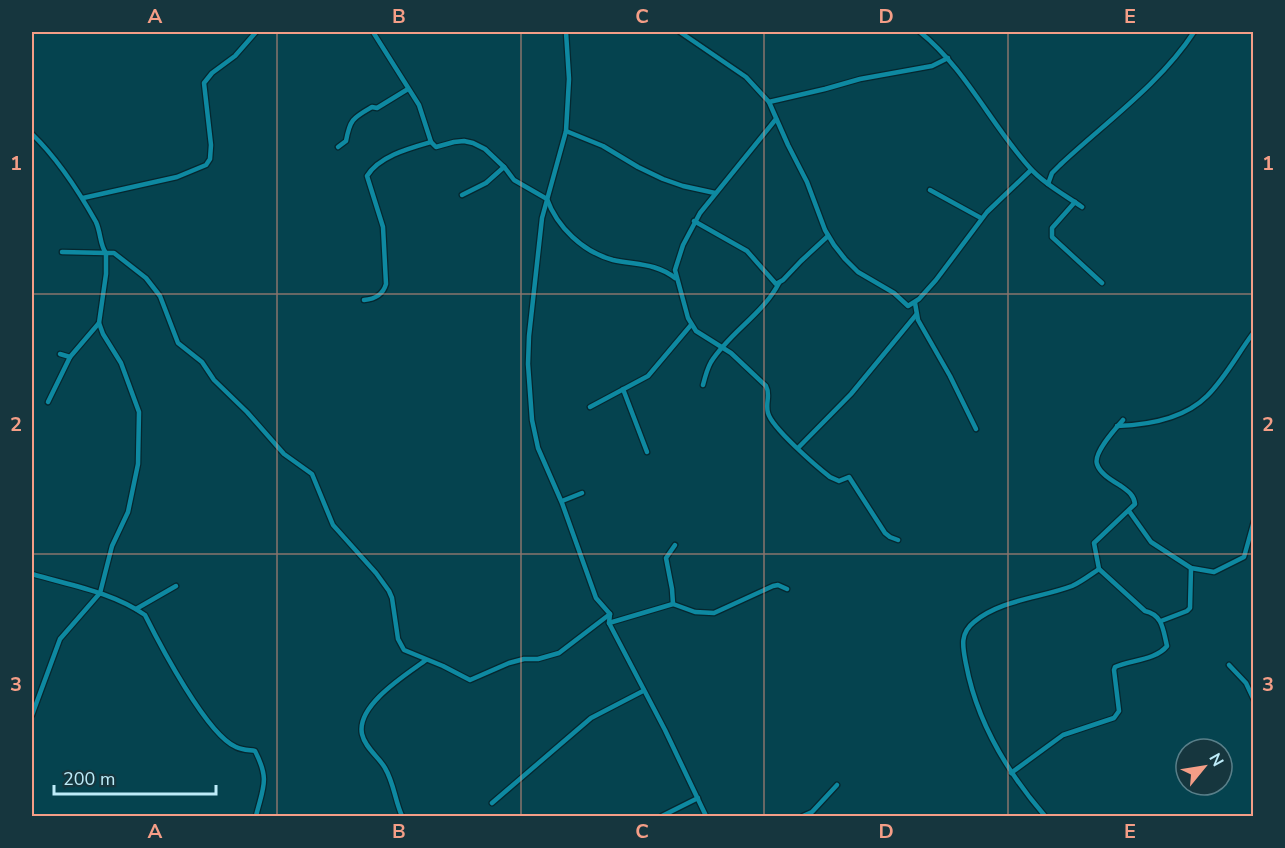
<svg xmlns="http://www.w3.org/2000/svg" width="1285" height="848" font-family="'Nunito Sans',sans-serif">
  <rect width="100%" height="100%" fill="#05434f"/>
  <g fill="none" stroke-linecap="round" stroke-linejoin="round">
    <g stroke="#05272f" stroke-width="7">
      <g id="minor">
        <polyline points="373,32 419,105 431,142"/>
        <polyline points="566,32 569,79 566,131 542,218 529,336 528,364 532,420 538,448 562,503 596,598 610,614 609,623 665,730 706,816"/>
        <polyline points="680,32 746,77 769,102 788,145 807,182 825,230 834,245 845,259 858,272 894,293 908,306 919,299 936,280 987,212 1031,170"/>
        <path d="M 920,32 C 966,69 991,125 1030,168 C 1044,184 1065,195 1082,207"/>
        <polyline points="769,102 825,89 860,79 932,66 948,58"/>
        <path d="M 776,119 L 700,213 L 683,245 L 675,270 L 688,318 L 696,331 L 731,353 L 766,386 C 771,395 765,403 768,413 C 772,428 816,466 830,477 L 839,481 L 849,477 L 885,533 L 890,537 L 898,540"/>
        <polyline points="566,131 603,146 638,167 663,179 683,186 715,193"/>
        <path d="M 32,134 C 58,159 78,190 96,222 C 101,233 100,246 106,253 L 114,253 L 146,278 L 160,296 L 178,343 L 202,362 L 214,380 L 247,412 L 284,454 L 312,474 L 333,525 L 376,573 L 389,591 L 392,598 L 398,639 L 404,650 L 443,666 L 470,680 L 509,663 L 524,659 L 538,659 L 559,653 L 610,614"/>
        <path d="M 338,147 L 346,141 C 350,119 353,118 372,107 L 377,108 L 408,89"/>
        <path d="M 1048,184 L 1052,173 L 1060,165 C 1106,122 1160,84 1194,32"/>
        <polyline points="930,190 981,218"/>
        <polyline points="462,195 486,183 504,167"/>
        <polyline points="83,198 177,177 206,165 210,159 211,145 204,83 212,73 235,56 256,32"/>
        <polyline points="1075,202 1052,228 1052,237 1102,283"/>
        <polyline points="694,221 747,251 776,284 783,280 801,261 828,236"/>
        <path d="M 364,300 C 375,299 383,295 386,284 L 383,227 L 367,176 C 379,156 410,148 431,142 L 436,147 L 454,142 L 464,141 L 473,143 L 485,149 L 505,168 L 514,180 L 547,199 C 557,227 583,252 613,260 C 636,265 656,263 675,278"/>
        <polyline points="915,303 918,320 950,376 976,429"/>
        <polyline points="60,354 70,357"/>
        <path d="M 703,385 C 705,377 707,369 711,362 C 729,333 763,314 779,283"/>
        <polyline points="623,389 647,452"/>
        <polyline points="48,402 70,357 99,323"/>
        <polyline points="590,407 648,376 691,325"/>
        <path d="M 1117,426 C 1148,425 1184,419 1207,396 C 1226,377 1238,353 1254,332"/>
        <polyline points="798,448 851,394 916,315"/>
        <polyline points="562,501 582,493"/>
        <polyline points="1129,511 1151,542 1191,568 1214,572 1244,557 1254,521"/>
        <path d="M 32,574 C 69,585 112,592 145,615 C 160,645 207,735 236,747 C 242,750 249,750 255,751 C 270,780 263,787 256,816"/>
        <polyline points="673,604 672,589 666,558 675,545"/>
        <polyline points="136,609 176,586"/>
        <polyline points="1161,621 1187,611 1190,608 1191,568"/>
        <polyline points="609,623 673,604 695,612 714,613 773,586 778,585 787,589"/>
        <polyline points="1229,665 1246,683 1254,700"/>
        <polyline points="32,715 60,639 100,593 112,546 128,512 138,464 139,412 121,363 103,334 99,323 106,274 106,253 62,252"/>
        <path d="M 1011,773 L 1063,735 L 1114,718 L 1119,711 L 1114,670 L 1115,667 C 1131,660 1156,660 1167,646 C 1163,630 1163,615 1145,611 L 1099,569 L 1094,543 L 1135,504 C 1134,495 1128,491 1121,486 C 1113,481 1100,474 1097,464 C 1093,453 1116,428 1123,420"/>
        <polyline points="492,803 591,718 643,691"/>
        <path d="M 402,816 C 395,801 394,783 385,768 C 379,757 365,748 362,734 C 356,705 407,674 426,660"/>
        <polyline points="662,816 698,798"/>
        <polyline points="803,816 812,812 837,785"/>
        <path d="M 1045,816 C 1007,772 977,723 966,664 C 963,648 959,634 974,622 C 1000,600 1040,598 1072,586 C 1081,582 1090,575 1099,569"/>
      </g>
    </g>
    <use href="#minor" stroke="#0e89a1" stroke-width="4.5"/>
  </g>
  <path fill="none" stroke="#f49e87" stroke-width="1.5" stroke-opacity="0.55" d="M 277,32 L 277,816M 521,32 L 521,816M 764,32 L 764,816M 1008,32 L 1008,816M 32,294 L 1254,294M 32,554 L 1254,554"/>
  <rect width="1285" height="848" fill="none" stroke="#16363e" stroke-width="66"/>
  <g transform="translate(1204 767) rotate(60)"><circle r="28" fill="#16363e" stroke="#597f89" stroke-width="1.5"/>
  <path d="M0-4.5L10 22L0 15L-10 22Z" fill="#f49e87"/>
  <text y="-9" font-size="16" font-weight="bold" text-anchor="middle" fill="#beecf9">N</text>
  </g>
  <path d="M54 785v9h162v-9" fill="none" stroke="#beecf9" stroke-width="3"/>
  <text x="63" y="785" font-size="18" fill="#beecf9" stroke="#16363e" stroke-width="4.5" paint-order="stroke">200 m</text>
  <rect x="33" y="33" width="1219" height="782" fill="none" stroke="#f49e87" stroke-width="2"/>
  <g font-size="20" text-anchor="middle" font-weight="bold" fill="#f49e87">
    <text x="155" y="23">A</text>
    <text x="399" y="23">B</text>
    <text x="642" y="23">C</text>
    <text x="886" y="23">D</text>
    <text x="1130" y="23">E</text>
    <text x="16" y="170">1</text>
    <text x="1268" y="170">1</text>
    <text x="16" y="431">2</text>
    <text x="1268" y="431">2</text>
    <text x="16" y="691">3</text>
    <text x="1268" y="691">3</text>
    <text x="155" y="838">A</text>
    <text x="399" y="838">B</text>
    <text x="642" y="838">C</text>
    <text x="886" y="838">D</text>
    <text x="1130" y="838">E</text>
  </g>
</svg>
